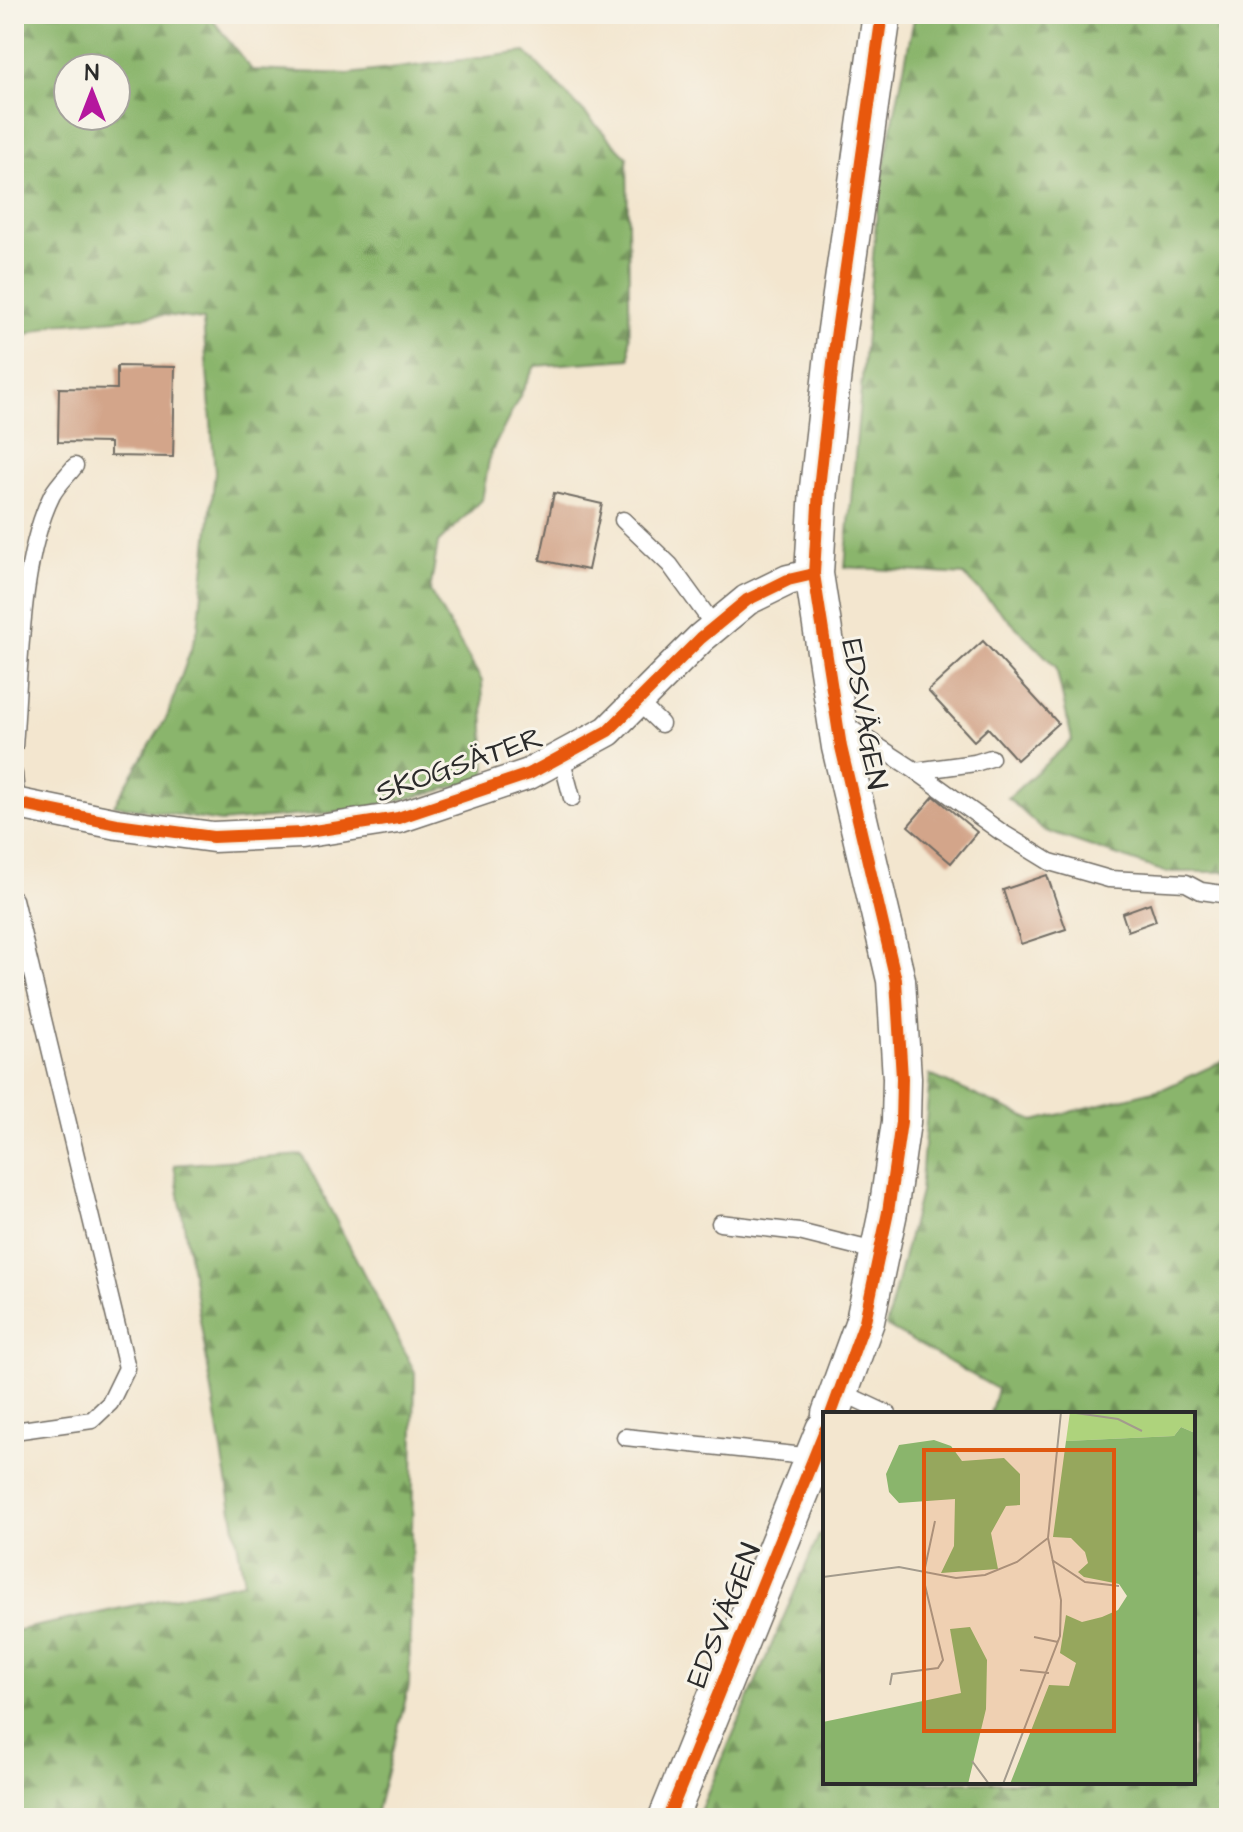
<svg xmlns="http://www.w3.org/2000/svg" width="1243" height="1832" font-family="'Architects Daughter',sans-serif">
  <defs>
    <pattern id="forest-firs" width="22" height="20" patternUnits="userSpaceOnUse" patternTransform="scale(2)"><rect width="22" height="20" fill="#8ab56c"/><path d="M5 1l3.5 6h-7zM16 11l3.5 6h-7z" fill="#719359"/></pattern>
  </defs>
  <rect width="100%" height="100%" fill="#f7f3e8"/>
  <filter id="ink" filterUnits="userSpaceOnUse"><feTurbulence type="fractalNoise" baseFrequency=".0125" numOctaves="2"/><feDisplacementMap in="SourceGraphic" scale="16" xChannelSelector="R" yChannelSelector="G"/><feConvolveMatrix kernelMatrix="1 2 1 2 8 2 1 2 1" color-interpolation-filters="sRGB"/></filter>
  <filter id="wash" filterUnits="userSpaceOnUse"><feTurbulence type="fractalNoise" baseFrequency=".006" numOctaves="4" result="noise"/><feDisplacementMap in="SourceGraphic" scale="32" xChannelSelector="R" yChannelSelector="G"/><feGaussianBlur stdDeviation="1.8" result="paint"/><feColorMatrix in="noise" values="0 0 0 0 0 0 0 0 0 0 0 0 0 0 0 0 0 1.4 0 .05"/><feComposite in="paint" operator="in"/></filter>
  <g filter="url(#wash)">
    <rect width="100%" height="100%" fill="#f3e6cf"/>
    <g fill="url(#forest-firs)" stroke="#5a704c" stroke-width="2" fill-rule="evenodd">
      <path d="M 14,14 L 208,14 L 252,70 L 349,74 L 526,52 L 627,157 L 630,359 L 535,366 L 490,455 L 482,500 L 438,543 L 430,591 L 482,681 L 486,777 L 435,792 L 351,811 L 221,822 L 114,805 L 167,717 L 198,629 L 215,472 L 203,320 L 165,315 L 56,324 L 14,339 ZM 68,68 L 116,68 L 116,116 L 68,116 Z"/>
      <polygon points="915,14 1229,14 1229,872 1165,872 1043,830 1008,798 1072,740 1056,667 964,575 845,567 879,190"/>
      <polygon points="1229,1058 1229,1818 697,1818 819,1535 825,1535 825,1782 1193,1782 1193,1414 990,1414 997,1389 886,1326 920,1192 930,1075 1034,1121 1165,1088"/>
      <polygon points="302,1155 415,1372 409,1686 375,1818 14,1818 14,1631 244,1582 174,1165"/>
    </g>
    <g id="blocks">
      <g fill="#d3a58a">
        <polygon points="117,366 175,367 173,457 110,456 110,443 58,442 59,388 117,389"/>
        <polygon points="554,493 602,504 588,570 540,560"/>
        <polygon points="983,641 1058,723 1017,760 988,728 974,741 928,691"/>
        <polygon points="934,796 977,832 951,863 908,826"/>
        <polygon points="1047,875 1066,929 1021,944 1003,890"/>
        <polygon points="1150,903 1156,921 1128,931 1122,913"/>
      </g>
    </g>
  </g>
  <g filter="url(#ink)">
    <use href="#blocks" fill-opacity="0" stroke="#716c64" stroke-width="2"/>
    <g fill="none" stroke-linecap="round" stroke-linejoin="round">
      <g stroke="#716c64" stroke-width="19">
        <g id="service">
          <polyline points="623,520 670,565 715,627"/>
          <polyline points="638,702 661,724"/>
          <polyline points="842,723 916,771 1001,832 1050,862 1109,879 1186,883 1201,891 1229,895"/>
          <path d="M 14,746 C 20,672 19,561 52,495 C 58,484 68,475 75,466"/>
          <polyline points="561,757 572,798"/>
          <polyline points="916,771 975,763 991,758"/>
          <polyline points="14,774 17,804 14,807"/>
          <polyline points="14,899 127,1368 110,1403 92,1420 14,1431"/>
          <polyline points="720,1223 799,1232 879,1252"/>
          <polyline points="839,1391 888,1414"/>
          <polyline points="625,1437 814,1457"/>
        </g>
      </g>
      <g stroke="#716c64" stroke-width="33">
        <polyline id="minor" points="14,803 117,824 213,837 301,833 398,818 529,774 608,731 701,638 747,600 788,580 814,574"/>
      </g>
      <g stroke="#716c64" stroke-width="41">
        <g id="tertiary">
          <polyline points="831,1414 865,1321 888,1212 901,1122 902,1078 896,980 841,747 814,574 819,488 836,337 882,14"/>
          <polyline points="668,1818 825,1430"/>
        </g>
      </g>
      <use href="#service" stroke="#fff" stroke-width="16"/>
      <use href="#minor" stroke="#fff" stroke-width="30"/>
      <use href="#tertiary" stroke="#fff" stroke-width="38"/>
      <g stroke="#f7f3e8" stroke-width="17">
        <g id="cycleway">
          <polyline points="14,803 117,824 213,837 301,833 398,818 529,774 608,731 701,638 747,600 788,580 814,574"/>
          <polyline points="831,1414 865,1321 888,1212 901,1122 902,1078 896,980 841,747 814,574 819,488 836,337 882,14"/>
          <polyline points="668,1818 825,1430"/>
        </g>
      </g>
      <use href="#cycleway" stroke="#e8590c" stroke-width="12"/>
    </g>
  </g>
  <g text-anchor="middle" stroke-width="6" stroke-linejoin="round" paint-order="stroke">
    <g font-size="30" fill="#2b2b2b" stroke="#f7f3e8">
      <text transform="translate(865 714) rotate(80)" y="10">EDSVÄGEN</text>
      <text transform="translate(459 764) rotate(-19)" y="10">SKOGSÄTER</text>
      <text transform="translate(723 1615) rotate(-68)" y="10">EDSVÄGEN</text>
    </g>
  </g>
  <g transform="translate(823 1412)">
    <rect width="372" height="372" fill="#f3e6cf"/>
    <path d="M 247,0 L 372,0 L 372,21 L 358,15 L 351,24 L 243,29 Z" fill="#aed37c"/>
    <path d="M 358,15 L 372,21 L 372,372 L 187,372 L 226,273 L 246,274 L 253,251 L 237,241 L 243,203 L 259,210 L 279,205 L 295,198 L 304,184 L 296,172 L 261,165 L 255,160 L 265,151 L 262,140 L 248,126 L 230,125 L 243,29 L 351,24 ZM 111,28 L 128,34 L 139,49 L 181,46 L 197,62 L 197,93 L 183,94 L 168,121 L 175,157 L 118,161 L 131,134 L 132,87 L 76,91 L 66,80 L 63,62 L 76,33 ZM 147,215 L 164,248 L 163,297 L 145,372 L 0,372 L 0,310 L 138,281 L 127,217 Z" fill="#8ab56c"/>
    <path fill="none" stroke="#a39b8d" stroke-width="2" d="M 246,0 L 295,7 L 319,19M 229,148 L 262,170 L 296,174M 0,165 L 76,155 L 133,166 L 162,163 L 194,150 L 225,126M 211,225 L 235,230M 197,258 L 226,261M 67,273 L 69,262 L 115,256 L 120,248 L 100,165 L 112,109M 149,349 L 166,372M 180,372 L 237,224 L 238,188 L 225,126 L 238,0"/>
    <path fill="#df570e" fill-opacity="0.15" stroke="#df570e" stroke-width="4" d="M 101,38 L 291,38 L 291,319 L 101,319 Z"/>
    <rect width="372" height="372" fill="none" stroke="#2b2b2b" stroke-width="4"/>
  </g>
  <rect width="1243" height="1832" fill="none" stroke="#f7f3e8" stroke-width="48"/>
  <g transform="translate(92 92)"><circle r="38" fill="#f7f3e8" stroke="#a5a39c" stroke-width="2"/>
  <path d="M0-6L14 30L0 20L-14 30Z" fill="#b5179e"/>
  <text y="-12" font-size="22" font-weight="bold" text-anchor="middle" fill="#2b2b2b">N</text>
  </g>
</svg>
